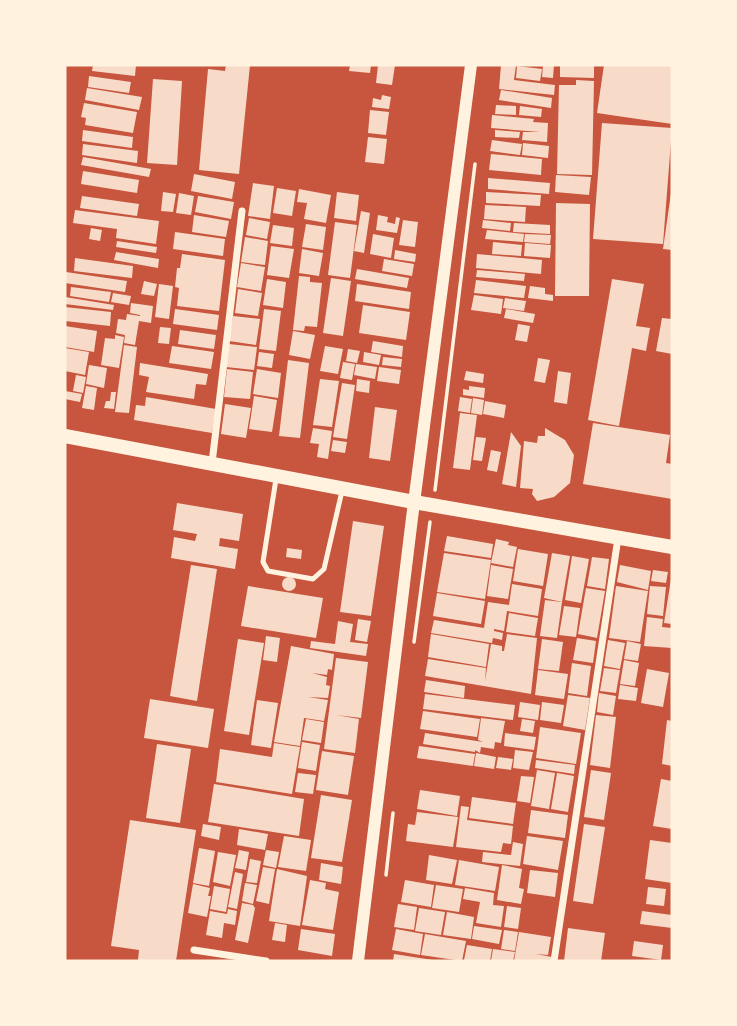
<svg xmlns="http://www.w3.org/2000/svg" width="737" height="1026" font-family="'Roboto Condensed',sans-serif">
  <rect width="100%" height="100%" fill="#c8553d"/>
  <g fill="#f7dbc8">
    <polygon points="93,65 136,65 135,76 92,71"/>
    <polygon points="226,65 250,65 239,174 199,170 208,69 225,71"/>
    <polygon points="350,65 371,65 370,73 349,71"/>
    <polygon points="378,65 395,65 392,85 376,83"/>
    <polygon points="501,65 516,65 514,80 555,85 554,95 499,89"/>
    <polygon points="543,65 554,65 553,78 542,77"/>
    <polygon points="560,65 594,65 594,78 560,77"/>
    <polygon points="604,65 672,65 672,124 597,113"/>
    <polygon points="517,66 542,69 540,81 516,78"/>
    <polygon points="89,76 131,82 129,93 88,87"/>
    <polygon points="153,79 182,81 177,165 147,163"/>
    <polygon points="576,80 594,81 592,175 557,174 559,85 576,85"/>
    <polygon points="87,88 142,97 139,110 85,100"/>
    <polygon points="501,90 552,98 551,108 499,100"/>
    <polygon points="382,95 391,97 389,109 372,107 373,98 381,100"/>
    <polygon points="84,103 137,112 133,133 85,125 86,118 81,117"/>
    <polygon points="496,105 516,106 516,115 495,114"/>
    <polygon points="520,106 542,109 541,117 519,115"/>
    <polygon points="370,110 389,112 386,135 368,133"/>
    <polygon points="492,115 534,119 533,122 548,123 547,142 522,140 523,132 540,132 491,128"/>
    <polygon points="602,123 672,128 663,244 593,239"/>
    <polygon points="83,130 133,137 132,148 82,141"/>
    <polygon points="495,130 520,132 519,138 495,137"/>
    <polygon points="368,137 387,139 384,164 365,162"/>
    <polygon points="492,140 522,144 520,155 490,151"/>
    <polygon points="523,143 549,146 548,158 522,155"/>
    <polygon points="83,144 138,151 137,163 82,155"/>
    <polygon points="491,154 542,159 541,175 489,170"/>
    <polygon points="83,157 151,169 149,177 81,165"/>
    <polygon points="83,171 139,180 137,193 81,184"/>
    <polygon points="194,174 235,182 232,199 191,191"/>
    <polygon points="556,175 591,177 589,195 555,192"/>
    <polygon points="488,178 550,183 549,194 488,189"/>
    <polygon points="253,183 274,186 270,219 248,216"/>
    <polygon points="277,188 296,191 292,216 273,213"/>
    <polygon points="299,189 331,195 326,223 304,219 307,203 297,202"/>
    <polygon points="163,192 176,194 173,212 161,211"/>
    <polygon points="337,192 359,195 356,221 334,218"/>
    <polygon points="486,192 541,195 540,206 486,203"/>
    <polygon points="179,193 194,196 191,215 176,213"/>
    <polygon points="671,193 672,193 672,250 663,249"/>
    <polygon points="82,196 139,204 137,216 80,208"/>
    <polygon points="198,196 234,202 231,219 195,212"/>
    <polygon points="556,203 590,204 589,296 555,296"/>
    <polygon points="485,205 526,207 525,222 484,219"/>
    <polygon points="75,210 159,221 156,244 116,238 117,229 73,223"/>
    <polygon points="361,211 370,213 364,253 354,251"/>
    <polygon points="194,215 229,221 226,237 192,232"/>
    <polygon points="378,215 388,217 387,222 395,224 396,217 400,218 397,233 376,230"/>
    <polygon points="249,218 270,222 267,239 246,235"/>
    <polygon points="403,220 418,222 415,247 399,245"/>
    <polygon points="483,220 511,223 510,231 482,228"/>
    <polygon points="335,222 357,225 350,278 328,275"/>
    <polygon points="514,223 550,225 550,234 513,232"/>
    <polygon points="306,224 326,227 323,250 302,247"/>
    <polygon points="273,225 294,228 292,246 270,243"/>
    <polygon points="91,228 102,230 100,241 89,239"/>
    <polygon points="487,230 524,234 523,242 485,239"/>
    <polygon points="175,232 225,239 223,256 173,249"/>
    <polygon points="373,234 394,238 391,258 370,254"/>
    <polygon points="525,234 551,235 550,244 524,242"/>
    <polygon points="245,237 268,241 265,265 241,262"/>
    <polygon points="117,241 157,247 156,253 116,247"/>
    <polygon points="493,242 522,245 521,256 492,254"/>
    <polygon points="525,243 551,245 550,258 524,256"/>
    <polygon points="271,246 294,249 289,278 267,275"/>
    <polygon points="302,249 323,253 319,276 299,273"/>
    <polygon points="395,250 416,254 415,262 394,259"/>
    <polygon points="116,252 159,259 158,268 114,260"/>
    <polygon points="182,254 225,260 219,311 177,306 179,288 175,287 177,268 180,268"/>
    <polygon points="477,254 542,260 541,274 476,268"/>
    <polygon points="75,258 133,266 132,278 74,271"/>
    <polygon points="384,259 414,264 412,276 382,271"/>
    <polygon points="241,263 265,267 261,291 237,287"/>
    <polygon points="357,269 409,278 407,288 355,279"/>
    <polygon points="477,270 525,274 524,281 476,277"/>
    <polygon points="66,272 127,281 125,292 65,283"/>
    <polygon points="299,276 310,277 310,282 322,283 317,327 305,326 304,331 293,330"/>
    <polygon points="331,278 351,281 343,336 323,333"/>
    <polygon points="267,279 286,282 283,308 263,305"/>
    <polygon points="612,279 644,284 636,326 650,328 646,351 632,348 619,426 588,420"/>
    <polygon points="476,280 526,286 524,298 474,293"/>
    <polygon points="144,281 157,284 154,296 141,294"/>
    <polygon points="159,284 173,286 169,319 155,317"/>
    <polygon points="357,284 411,292 409,309 355,301"/>
    <polygon points="530,286 545,288 545,294 553,295 553,301 528,298"/>
    <polygon points="71,287 111,292 109,302 70,296"/>
    <polygon points="238,289 262,293 258,316 235,313"/>
    <polygon points="113,293 131,296 129,305 111,302"/>
    <polygon points="474,295 503,299 501,314 471,310"/>
    <polygon points="65,297 114,305 113,310 65,304"/>
    <polygon points="505,298 526,301 524,311 503,308"/>
    <polygon points="131,303 153,306 151,323 139,321 135,345 124,343 125,335 116,333 118,319 126,320 127,314 140,316 140,315 130,313"/>
    <polygon points="363,305 410,312 406,340 359,333"/>
    <polygon points="65,307 111,312 110,326 65,321"/>
    <polygon points="175,309 219,315 217,330 173,324"/>
    <polygon points="264,309 281,311 276,351 259,349"/>
    <polygon points="506,309 535,314 533,323 504,318"/>
    <polygon points="233,316 260,319 256,345 229,341"/>
    <polygon points="662,318 672,319 672,354 656,351"/>
    <polygon points="518,324 530,326 527,342 515,340"/>
    <polygon points="65,326 97,331 94,352 65,347"/>
    <polygon points="160,327 171,328 169,344 158,343"/>
    <polygon points="180,330 216,335 214,349 178,344"/>
    <polygon points="293,331 315,335 310,359 289,355"/>
    <polygon points="115,335 124,337 119,368 101,365 105,338 115,339"/>
    <polygon points="373,341 403,346 402,357 371,352"/>
    <polygon points="229,344 257,347 254,370 226,367"/>
    <polygon points="124,345 137,347 129,413 115,412"/>
    <polygon points="172,346 214,352 211,369 169,363"/>
    <polygon points="325,346 343,349 338,374 320,371"/>
    <polygon points="65,348 89,352 85,375 65,371"/>
    <polygon points="348,349 360,351 357,363 346,361"/>
    <polygon points="259,352 274,354 272,368 257,366"/>
    <polygon points="364,352 381,355 379,365 363,362"/>
    <polygon points="383,357 402,359 401,367 382,365"/>
    <polygon points="538,358 550,360 545,383 534,381"/>
    <polygon points="288,360 309,363 300,438 279,436"/>
    <polygon points="343,362 355,364 352,380 340,378"/>
    <polygon points="140,363 208,374 206,385 196,384 194,399 146,392 149,377 139,375"/>
    <polygon points="356,364 377,367 375,379 354,375"/>
    <polygon points="89,365 107,368 104,388 86,384"/>
    <polygon points="379,367 401,370 399,384 377,381"/>
    <polygon points="227,369 253,372 250,399 224,397"/>
    <polygon points="257,369 281,373 278,398 253,394"/>
    <polygon points="466,371 484,374 483,383 464,380"/>
    <polygon points="558,371 571,373 567,404 554,402"/>
    <polygon points="76,375 86,377 83,393 73,391"/>
    <polygon points="320,379 339,381 332,427 313,425"/>
    <polygon points="357,379 370,381 369,393 356,391"/>
    <polygon points="342,383 355,385 347,439 333,437"/>
    <polygon points="86,386 97,388 94,410 82,408"/>
    <polygon points="469,386 485,388 484,398 463,395 463,389 469,390"/>
    <polygon points="65,391 82,394 80,402 65,399"/>
    <polygon points="111,392 116,392 114,409 104,408 106,401 110,401"/>
    <polygon points="254,396 277,400 272,432 249,429"/>
    <polygon points="146,397 216,409 212,433 134,420 136,405 145,406"/>
    <polygon points="460,397 472,399 470,413 458,411"/>
    <polygon points="473,398 484,400 482,415 471,413"/>
    <polygon points="485,401 506,405 504,418 483,414"/>
    <polygon points="225,404 251,408 246,438 221,434"/>
    <polygon points="375,407 397,410 390,461 369,458"/>
    <polygon points="460,413 477,415 470,470 453,468"/>
    <polygon points="593,423 670,435 666,463 672,464 672,499 583,484"/>
    <polygon points="313,428 332,431 328,459 317,457 319,444 310,443"/>
    <polygon points="545,428 565,440 574,455 570,483 554,497 537,501 532,494 533,489 520,488 524,441 537,443 538,436 545,436"/>
    <polygon points="511,432 521,446 516,487 502,484"/>
    <polygon points="476,437 486,438 482,461 473,460"/>
    <polygon points="333,440 347,442 345,453 331,451"/>
    <polygon points="491,450 501,452 497,472 487,470"/>
    <polygon points="177,503 243,514 239,541 220,538 219,546 238,549 235,569 171,558 174,537 195,541 197,534 173,530"/>
    <polygon points="353,521 384,526 371,616 340,612"/>
    <polygon points="447,536 493,544 491,558 444,551"/>
    <polygon points="496,539 509,542 508,545 517,547 513,567 491,563"/>
    <polygon points="287,548 302,550 301,559 286,557"/>
    <polygon points="518,549 548,554 543,586 513,581"/>
    <polygon points="444,553 491,560 485,599 437,592"/>
    <polygon points="552,553 570,556 562,602 544,598"/>
    <polygon points="572,556 589,559 581,603 565,600"/>
    <polygon points="592,557 609,559 605,589 587,586"/>
    <polygon points="191,565 217,569 197,701 170,696"/>
    <polygon points="491,565 513,569 508,599 487,596"/>
    <polygon points="620,565 651,571 648,590 617,582"/>
    <polygon points="653,570 668,572 666,583 651,581"/>
    <circle cx="289" cy="584" r="7"/>
    <polygon points="671,579 672,579 672,624 664,623"/>
    <polygon points="512,584 542,589 538,616 507,611 504,631 494,629 494,631 503,633 502,640 493,638 492,643 431,633 434,620 484,628 488,602 509,605"/>
    <polygon points="248,586 323,598 316,638 241,626"/>
    <polygon points="616,586 648,591 640,642 609,638"/>
    <polygon points="650,586 666,587 663,616 647,614"/>
    <polygon points="586,588 605,591 597,638 578,634"/>
    <polygon points="437,593 485,601 481,624 433,616"/>
    <polygon points="545,600 562,602 557,638 540,636"/>
    <polygon points="564,606 580,608 576,637 559,635"/>
    <polygon points="509,613 538,618 535,636 506,632"/>
    <polygon points="647,617 663,619 662,627 672,628 672,648 644,646"/>
    <polygon points="358,619 371,621 367,642 355,640"/>
    <polygon points="338,621 353,624 350,642 368,644 366,656 310,648 311,641 335,644"/>
    <polygon points="431,634 489,644 486,667 428,657"/>
    <polygon points="507,634 537,638 531,694 425,676 428,659 486,668 485,681 491,644 502,646 502,651 504,651"/>
    <polygon points="266,636 280,638 277,662 263,660"/>
    <polygon points="577,638 596,641 593,663 573,660"/>
    <polygon points="238,639 264,643 249,735 224,731"/>
    <polygon points="542,639 563,642 559,671 538,669"/>
    <polygon points="608,640 625,643 620,669 604,666"/>
    <polygon points="627,641 641,644 638,661 624,659"/>
    <polygon points="291,646 334,654 332,670 328,669 327,675 312,673 327,677 326,685 330,686 328,698 308,697 328,700 324,721 304,718 300,746 274,742"/>
    <polygon points="336,658 368,662 361,718 336,715 359,719 355,753 324,749"/>
    <polygon points="624,660 639,663 635,686 620,684"/>
    <polygon points="572,663 591,666 587,696 568,693"/>
    <polygon points="604,668 620,670 616,693 600,691"/>
    <polygon points="647,669 669,673 663,707 641,703"/>
    <polygon points="538,670 568,674 564,699 535,695"/>
    <polygon points="426,680 465,686 464,698 424,692"/>
    <polygon points="620,685 638,688 636,701 618,699"/>
    <polygon points="599,693 616,696 613,715 597,712"/>
    <polygon points="425,694 515,705 513,720 423,709"/>
    <polygon points="568,695 590,698 585,730 563,726"/>
    <polygon points="150,699 214,709 208,748 144,738"/>
    <polygon points="257,700 278,703 271,748 251,745"/>
    <polygon points="520,702 540,705 538,720 518,717"/>
    <polygon points="542,702 564,705 561,723 540,720"/>
    <polygon points="423,711 480,719 477,737 420,729"/>
    <polygon points="596,715 616,717 610,768 590,765"/>
    <polygon points="481,718 505,721 501,743 495,742 494,749 481,747 480,753 475,750 475,752 423,744 425,733 483,742 478,740"/>
    <polygon points="306,719 324,722 321,743 302,740"/>
    <polygon points="522,719 535,721 533,733 520,731"/>
    <polygon points="667,720 672,721 672,766 662,764"/>
    <polygon points="540,727 581,733 576,764 536,758"/>
    <polygon points="505,733 536,737 534,750 504,746"/>
    <polygon points="302,742 320,745 316,771 298,768"/>
    <polygon points="274,743 300,747 292,794 216,782 220,749 272,757"/>
    <polygon points="157,744 191,749 180,823 146,818"/>
    <polygon points="419,746 475,754 473,766 417,758"/>
    <polygon points="515,750 533,752 529,770 513,768"/>
    <polygon points="322,751 354,756 348,795 316,790"/>
    <polygon points="476,753 496,757 494,769 474,766"/>
    <polygon points="498,757 513,759 511,770 496,768"/>
    <polygon points="536,760 575,765 574,774 535,768"/>
    <polygon points="537,770 555,773 549,809 531,806"/>
    <polygon points="591,770 611,773 604,820 584,817"/>
    <polygon points="298,773 316,775 313,794 295,792"/>
    <polygon points="557,773 574,776 568,812 551,809"/>
    <polygon points="521,776 534,777 530,803 517,801"/>
    <polygon points="661,779 672,781 672,829 653,826"/>
    <polygon points="214,784 304,799 299,836 208,822"/>
    <polygon points="420,790 460,796 457,816 417,809"/>
    <polygon points="321,795 352,800 342,862 311,858"/>
    <polygon points="472,797 516,803 513,824 469,818"/>
    <polygon points="461,806 469,807 467,820 513,826 511,844 503,843 501,852 456,847"/>
    <polygon points="531,810 568,815 565,838 528,833"/>
    <polygon points="417,812 458,817 453,847 406,841 408,824 415,825"/>
    <polygon points="130,820 196,830 176,961 138,960 139,950 111,946"/>
    <polygon points="203,824 221,827 219,840 201,836"/>
    <polygon points="584,824 605,827 593,904 573,901"/>
    <polygon points="239,829 268,834 265,850 237,845"/>
    <polygon points="284,836 311,840 306,871 278,867"/>
    <polygon points="527,836 563,841 558,870 523,864"/>
    <polygon points="650,840 672,843 672,883 645,879"/>
    <polygon points="513,842 523,844 520,866 482,862 483,852 511,855"/>
    <polygon points="199,848 215,851 209,886 193,883"/>
    <polygon points="239,850 249,852 246,870 235,868"/>
    <polygon points="266,850 279,852 276,868 263,865"/>
    <polygon points="218,852 236,855 230,886 213,882"/>
    <polygon points="429,855 457,860 452,884 426,880"/>
    <polygon points="250,859 261,861 257,883 246,882"/>
    <polygon points="459,860 499,867 495,891 455,885"/>
    <polygon points="321,863 343,867 341,884 319,880"/>
    <polygon points="502,865 522,869 519,888 524,889 521,904 497,900"/>
    <polygon points="263,867 275,869 269,904 256,901"/>
    <polygon points="277,869 307,876 300,926 269,921"/>
    <polygon points="530,870 558,873 555,897 527,893"/>
    <polygon points="235,872 243,874 237,909 228,907"/>
    <polygon points="310,880 326,883 325,889 339,892 333,930 302,925"/>
    <polygon points="405,880 434,885 431,907 401,902"/>
    <polygon points="245,883 257,885 253,904 242,901"/>
    <polygon points="193,884 210,888 208,896 211,896 207,917 188,913"/>
    <polygon points="436,885 463,889 459,912 432,908"/>
    <polygon points="214,886 230,889 226,912 210,909"/>
    <polygon points="648,887 666,889 664,906 646,904"/>
    <polygon points="465,888 494,893 493,905 504,906 501,927 476,923 480,902 463,899"/>
    <polygon points="242,903 253,905 255,908 248,943 235,940"/>
    <polygon points="398,904 417,907 414,930 394,927"/>
    <polygon points="507,906 521,908 518,929 504,927"/>
    <polygon points="419,908 445,912 441,935 415,931"/>
    <polygon points="228,909 237,911 235,925 224,923 222,938 206,935 210,911 227,914"/>
    <polygon points="642,911 672,915 672,928 640,924"/>
    <polygon points="447,912 474,917 471,939 443,935"/>
    <polygon points="275,923 287,925 285,942 272,940"/>
    <polygon points="474,926 502,930 499,944 472,939"/>
    <polygon points="568,928 605,933 601,961 564,961"/>
    <polygon points="301,929 335,934 332,956 298,950"/>
    <polygon points="396,929 423,934 420,955 392,950"/>
    <polygon points="504,930 518,932 515,951 501,949"/>
    <polygon points="519,932 551,937 548,955 536,954 552,957 551,961 514,961"/>
    <polygon points="425,934 466,941 462,961 421,955"/>
    <polygon points="634,941 663,945 661,960 632,956"/>
    <polygon points="467,945 492,949 490,961 464,960"/>
    <polygon points="493,949 515,952 513,961 491,961"/>
    <polygon points="394,954 433,960 433,961 393,961"/>
  </g>
  <g fill="none" stroke-linecap="round" stroke-linejoin="round">
    <g stroke="#fff3e0" stroke-width="3.5">
      <polyline points="435,490 475,164"/>
      <polyline points="414,642 430,522"/>
      <polyline points="386,875 393,813"/>
    </g>
    <polyline stroke="#fff3e0" stroke-width="5" points="276,479 263,562 268,571 313,579 324,569 342,491"/>
    <g stroke="#fff3e0" stroke-width="7">
      <polyline points="212,463 242,211"/>
      <polyline points="194,950 266,961"/>
      <polyline points="554,961 618,538"/>
    </g>
    <polyline stroke="#fff3e0" stroke-width="12" points="358,961 412,518 471,65"/>
    <polyline stroke="#fff3e0" stroke-width="14" points="65,436 414,502 672,547"/>
  </g>
  <rect width="737" height="1026" fill="none" stroke="#fff3e0" stroke-width="133"/>
</svg>
